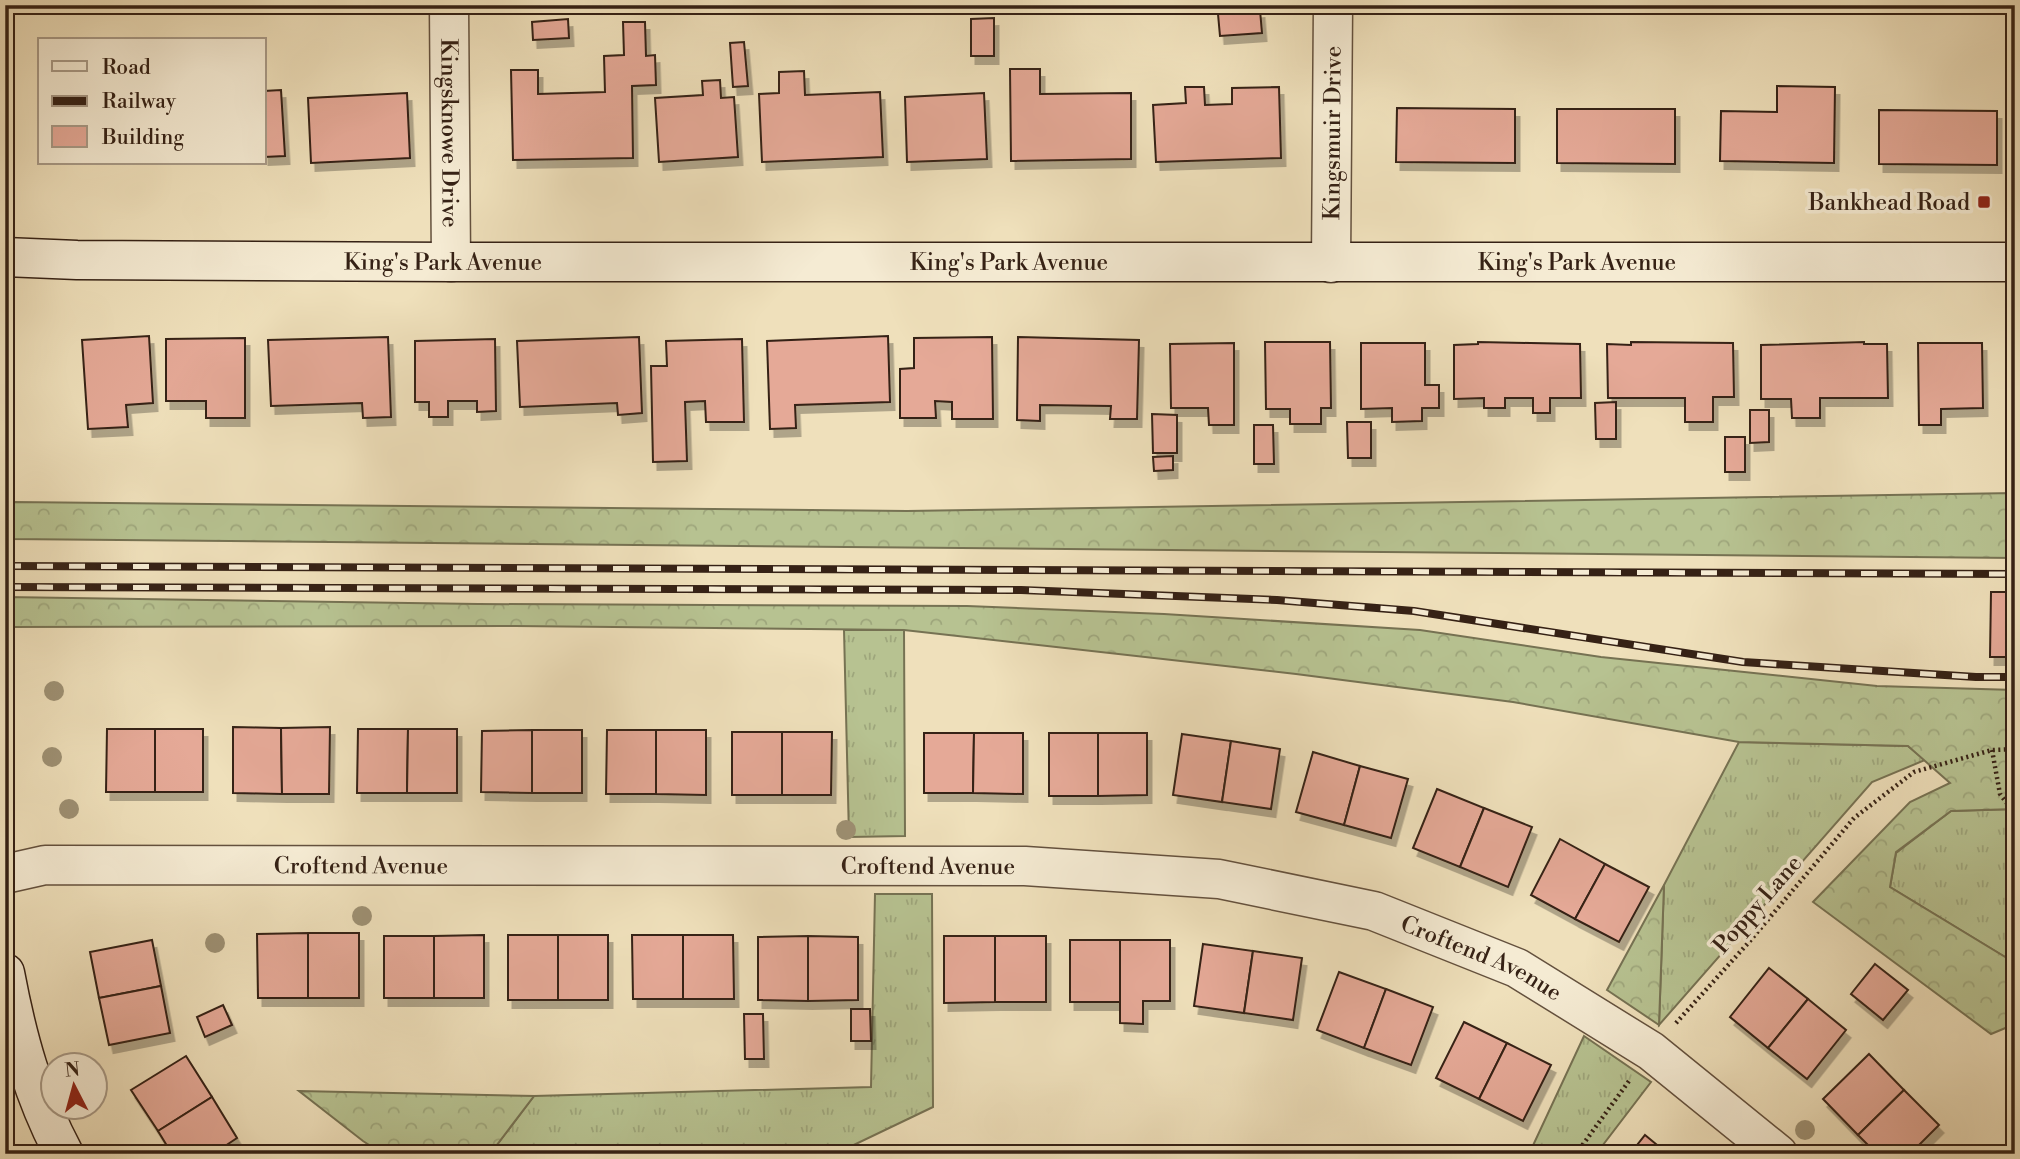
<svg xmlns="http://www.w3.org/2000/svg" width="2020" height="1159" font-family="'Libre Bodoni',serif">
  <defs>
    <pattern id="grass-tufts" width="24" height="20" patternUnits="userSpaceOnUse" patternTransform="scale(1.75)"><rect width="24" height="20" fill="#b7c291"/><path d="M3 7l-1-3M5 7V3M7 7l1-3M15 17l-1-3M17 17v-4M19 17l1-3" fill="none" stroke="#9ea67c"/></pattern>
    <pattern id="forest-crowns" width="20" height="18" patternUnits="userSpaceOnUse" patternTransform="scale(1.75)"><rect width="20" height="18" fill="#b7c291"/><path d="M2 6a3 3 0 1 1 6 0M12 15a3 3 0 1 1 6 0" fill="none" stroke="#9ea67c"/></pattern>
    <filter id="shadow"><feDropShadow dx="4.5" dy="8" stdDeviation="0" flood-color="#0004"/></filter>
  </defs>
  <rect width="100%" height="100%" fill="#efe0bb"/>
  <filter id="stains"><feTurbulence type="fractalNoise" baseFrequency=".00286" numOctaves="4"/><feColorMatrix values="0 0 0 0 .2 0 0 0 0 .09 0 0 0 0 .02 0 0 0 .5 -.17"/></filter>
  <radialGradient id="worn" r=".72"><stop offset=".6" stop-color="#630" stop-opacity="0"/><stop offset="1" stop-color="#630" stop-opacity=".3"/></radialGradient>
  <g fill="url(#grass-tufts)" stroke="#767253" stroke-width="2">
    <polygon points="844,630 904,630 905,836 849,837"/>
    <polygon points="1739,742 1908,746 1925,760 1872,782 1659,1025 1664,885"/>
    <polygon points="2015,809 2015,963 1890,887 1896,853 1951,811"/>
    <polygon points="875,894 932,894 933,1107 835,1154 490,1154 534,1096 871,1087"/>
    <polygon points="1584,1036 1651,1082 1596,1154 1529,1154"/>
  </g>
  <g fill="url(#forest-crowns)" stroke="#767253" stroke-width="2">
    <polygon points="2015,493 2015,558 10,539 14,502 907,511"/>
    <polygon points="5,597 478,604 967,606 1164,614 1420,630 1601,657 1877,686 2015,690 2015,809 1951,811 1896,852 1890,887 2015,963 2015,1024 1991,1034 1813,902 1910,802 1950,783 1908,746 1739,742 1513,702 1296,674 904,630 515,626 5,627"/>
    <polygon points="1664,885 1659,1025 1607,990"/>
    <polygon points="299,1091 534,1096 490,1154 383,1154 363,1141"/>
  </g>
  <g fill="#e5a997" stroke="#352115" stroke-width="2" filter="url(#shadow)">
    <polygon points="1260,10 1262,33 1220,36 1218,14"/>
    <polygon points="994,18 994,56 971,56 971,19"/>
    <polygon points="568,19 569,38 533,40 532,22"/>
    <polygon points="623,22 645,22 646,56 655,55 656,85 632,86 633,158 513,160 511,70 538,70 538,94 605,92 604,56 624,55"/>
    <polygon points="744,42 748,86 733,87 730,43"/>
    <polygon points="1010,69 1040,69 1040,94 1131,93 1131,159 1011,161"/>
    <polygon points="804,71 805,95 880,92 883,157 762,162 759,94 779,93 779,72"/>
    <polygon points="720,80 721,98 734,97 738,157 659,162 655,98 703,95 702,81"/>
    <polygon points="1777,86 1835,87 1834,163 1720,161 1721,111 1777,112"/>
    <polygon points="1185,87 1204,87 1205,105 1232,104 1232,88 1279,87 1281,158 1156,162 1153,105 1186,103"/>
    <polygon points="281,90 285,156 264,157 264,91"/>
    <polygon points="407,93 410,158 311,163 308,98"/>
    <polygon points="984,93 987,159 907,162 905,97"/>
    <polygon points="1397,108 1515,109 1515,163 1396,162"/>
    <polygon points="1557,109 1675,109 1675,164 1557,163"/>
    <polygon points="1879,110 1997,111 1997,165 1879,164"/>
    <polygon points="149,336 153,403 126,405 128,427 88,429 82,340"/>
    <polygon points="888,336 890,402 795,405 796,428 770,429 767,341"/>
    <polygon points="388,337 391,417 363,418 362,403 271,406 268,340"/>
    <polygon points="639,337 642,413 618,415 617,403 520,407 517,341"/>
    <polygon points="992,337 993,419 952,419 952,402 935,401 936,418 900,418 900,369 914,368 914,338"/>
    <polygon points="1018,337 1139,340 1137,419 1110,419 1111,406 1040,405 1040,421 1017,420"/>
    <polygon points="245,338 245,418 206,418 206,401 166,401 166,339"/>
    <polygon points="495,339 496,411 477,412 477,401 448,401 448,417 429,417 429,402 415,402 415,341"/>
    <polygon points="742,339 744,422 706,422 705,401 685,402 687,461 653,462 651,366 667,366 666,341"/>
    <polygon points="1265,342 1330,342 1331,408 1321,408 1321,424 1290,424 1290,409 1266,409"/>
    <polygon points="1478,342 1580,344 1581,398 1550,398 1550,413 1533,413 1533,398 1505,398 1505,408 1484,408 1484,398 1454,399 1454,345 1478,344"/>
    <polygon points="1631,342 1733,343 1734,397 1713,397 1713,422 1685,422 1685,398 1608,398 1607,344 1631,345"/>
    <polygon points="1864,342 1864,344 1887,344 1888,398 1820,398 1820,418 1792,418 1791,399 1761,399 1761,345"/>
    <polygon points="1234,343 1234,425 1209,425 1208,408 1171,408 1170,344"/>
    <polygon points="1361,343 1425,343 1425,385 1439,385 1439,408 1422,408 1422,421 1392,422 1392,408 1361,409"/>
    <polygon points="1918,343 1982,343 1983,408 1941,409 1941,425 1919,425"/>
    <polygon points="1616,402 1616,439 1596,439 1595,403"/>
    <polygon points="1750,410 1769,410 1769,442 1750,443"/>
    <polygon points="1152,414 1177,415 1177,453 1153,453"/>
    <polygon points="1347,422 1371,422 1371,458 1348,458"/>
    <polygon points="1254,425 1273,425 1274,464 1254,464"/>
    <rect x="1725" y="437" width="20" height="35"/>
    <polygon points="1173,456 1173,470 1154,471 1153,457"/>
    <polygon points="1991,592 2015,592 2015,657 1990,657"/>
    <polygon points="233,727 281,728 282,794 233,793"/>
    <polygon points="330,727 329,794 282,794 281,728"/>
    <polygon points="107,729 155,729 155,792 106,792"/>
    <rect x="155" y="729" width="48" height="63"/>
    <polygon points="358,729 408,729 407,793 357,793"/>
    <polygon points="408,729 457,729 457,793 407,793"/>
    <rect x="532" y="730" width="50" height="63"/>
    <polygon points="532,730 532,793 481,792 482,731"/>
    <polygon points="607,730 656,730 656,794 606,794"/>
    <polygon points="656,730 706,730 706,795 656,794"/>
    <rect x="732" y="732" width="50" height="63"/>
    <polygon points="782,732 832,732 831,795 782,795"/>
    <polygon points="924,733 974,733 973,793 924,793"/>
    <polygon points="974,733 1023,733 1023,794 973,793"/>
    <rect x="1049" y="733" width="49" height="63"/>
    <polygon points="1098,733 1147,733 1147,795 1098,796"/>
    <polygon points="1182,734 1231,741 1222,802 1173,795"/>
    <polygon points="1231,741 1280,749 1271,809 1222,802"/>
    <polygon points="1313,752 1360,766 1344,825 1296,812"/>
    <polygon points="1360,766 1408,779 1391,838 1344,825"/>
    <polygon points="1437,789 1484,808 1460,867 1413,848"/>
    <polygon points="1484,808 1532,827 1508,887 1460,867"/>
    <polygon points="1560,839 1605,864 1575,919 1531,895"/>
    <polygon points="1605,864 1649,887 1619,942 1575,919"/>
    <rect x="308" y="933" width="51" height="65"/>
    <polygon points="308,933 308,998 258,998 257,934"/>
    <polygon points="484,935 484,998 434,998 434,936"/>
    <rect x="508" y="935" width="50" height="65"/>
    <rect x="558" y="935" width="50" height="65"/>
    <polygon points="632,935 683,935 683,999 633,999"/>
    <polygon points="683,935 733,935 734,999 683,999"/>
    <rect x="384" y="936" width="50" height="62"/>
    <polygon points="808,936 858,937 858,1000 808,1001"/>
    <polygon points="808,936 808,1001 758,1000 758,937"/>
    <polygon points="944,936 995,936 995,1002 944,1003"/>
    <rect x="995" y="936" width="51" height="66"/>
    <polygon points="152,940 161,986 99,998 90,952"/>
    <rect x="1070" y="940" width="50" height="62"/>
    <polygon points="1120,940 1170,940 1170,1001 1143,1001 1143,1024 1120,1023"/>
    <polygon points="1203,944 1253,951 1244,1013 1194,1006"/>
    <polygon points="1253,951 1302,958 1293,1020 1244,1013"/>
    <polygon points="1875,964 1908,990 1883,1020 1851,994"/>
    <polygon points="1769,968 1808,999 1768,1048 1730,1017"/>
    <polygon points="1339,972 1386,989 1364,1048 1317,1030"/>
    <polygon points="161,986 170,1033 109,1045 99,998"/>
    <polygon points="1386,989 1433,1007 1411,1065 1364,1048"/>
    <polygon points="1808,999 1846,1030 1807,1079 1768,1048"/>
    <polygon points="223,1005 232,1025 205,1037 197,1017"/>
    <polygon points="851,1009 870,1009 871,1041 851,1041"/>
    <polygon points="744,1014 763,1014 764,1059 745,1059"/>
    <polygon points="1464,1022 1507,1043 1479,1099 1436,1078"/>
    <polygon points="1507,1043 1551,1065 1523,1121 1479,1099"/>
    <polygon points="1869,1054 1904,1090 1858,1135 1823,1099"/>
    <polygon points="186,1056 212,1097 158,1131 131,1090"/>
    <polygon points="1904,1090 1939,1125 1910,1154 1877,1154 1858,1135"/>
    <polygon points="212,1097 237,1138 213,1154 172,1154 158,1131"/>
    <polygon points="1645,1135 1668,1154 1630,1154"/>
  </g>
  <g fill="none" stroke-linecap="round" stroke-linejoin="round">
    <g stroke="#64513e" stroke-width="41">
      <g id="street">
        <path id="s1" d="M 449,5 L 451,262"/>
        <path id="s2" d="M 1331,263 L 1333,5"/>
        <path id="s3" d="M 5,874 L 45,865 L 1025,866 L 1219,879 L 1374,911 L 1517,968 L 1651,1051 L 1778,1154"/>
      </g>
    </g>
    <g stroke="#352115" stroke-width="41">
      <g id="secondary">
        <path id="s4" d="M 5,257 L 77,260 L 451,262 L 2015,262"/>
        <path d="M 5,973 C 17,1037 33,1096 64,1154"/>
      </g>
    </g>
    <g stroke="#352115" stroke-width="4.5" stroke-dasharray="2 3.5" stroke-linecap="butt">
      <polyline points="1992,750 2000,794 2015,814"/>
      <polyline points="1676,1023 1749,942 1854,818 1914,772 1992,750 2015,749"/>
      <polyline points="1576,1154 1629,1081"/>
    </g>
    <use href="#street" stroke="#f5ebd3" stroke-width="38"/>
    <use href="#secondary" stroke="#f5ebd3" stroke-width="38"/>
    <g stroke="#352115" stroke-width="8">
      <g id="rail">
        <polyline points="5,566 2015,574"/>
        <polyline points="5,587 1021,590 1277,600 1414,611 1743,662 1976,677 2015,677"/>
      </g>
    </g>
    <use href="#rail" stroke="#f5ebd3" stroke-width="5" stroke-dasharray="16" stroke-linecap="butt"/>
  </g>
  <g fill="#9e9174">
    <circle cx="54" cy="691" r="10"/>
    <circle cx="52" cy="757" r="10"/>
    <circle cx="69" cy="809" r="10"/>
    <circle cx="846" cy="830" r="10"/>
    <circle cx="362" cy="916" r="10"/>
    <circle cx="215" cy="943" r="10"/>
    <circle cx="1805" cy="1130" r="10"/>
  </g>
  <rect fill="#8f2418" stroke="#f5ebd3" stroke-width="2.5" x="1977" y="195" width="14" height="14" rx="3.5"/>
  <g text-anchor="middle" stroke-width="7" stroke-linejoin="round" paint-order="stroke">
    <g font-size="23" fill="#352115" stroke="#f5ebd3">
      <text dy="8" stroke="none"><textPath href="#s1" startOffset="128">Kingsknowe Drive</textPath></text>
      <text dy="8" stroke="none"><textPath href="#s2" startOffset="130">Kingsmuir Drive</textPath></text>
      <text dy="8" stroke="none"><textPath href="#s4" startOffset="438">King's Park Avenue</textPath></text>
      <text dy="8" stroke="none"><textPath href="#s4" startOffset="1004">King's Park Avenue</textPath></text>
      <text dy="8" stroke="none"><textPath href="#s4" startOffset="1572">King's Park Avenue</textPath></text>
      <text dy="8" stroke="none"><textPath href="#s3" startOffset="357">Croftend Avenue</textPath></text>
      <text dy="8" stroke="none"><textPath href="#s3" startOffset="924">Croftend Avenue</textPath></text>
      <text transform="translate(1757 904) rotate(-49)" y="8">Poppy Lane</text>
      <text dy="8" stroke="none"><textPath href="#s3" startOffset="1491">Croftend Avenue</textPath></text>
    </g>
    <g font-size="23" fill="#352115" stroke="#f5ebd3" text-anchor="end">
      <text x="1970" y="210">Bankhead Road</text>
    </g>
  </g>
  <rect width="2020" height="1159" fill="none" stroke="#efe0bb" stroke-width="28"/>
  <rect x="7" y="7" width="2006" height="1145" fill="none" stroke="#352115" stroke-width="3.5"/>
  <rect x="14" y="14" width="1992" height="1131" fill="none" stroke="#352115" stroke-width="2"/>
  <rect x="38" y="38" width="228" height="126" fill="#f5ebd3" stroke="#a89a87" stroke-width="2"/>
  <rect x="52" y="61" width="35" height="10" fill="#f5ebd3" stroke="#a89a87" stroke-width="2"/>
  <text x="102" y="74" font-size="21" fill="#352115">Road</text>
  <rect x="52" y="96" width="35" height="10" fill="#352115" stroke="#a89a87" stroke-width="2"/>
  <text x="102" y="108" font-size="21" fill="#352115">Railway</text>
  <rect x="52" y="126" width="35" height="21" fill="#e5a997" stroke="#a89a87" stroke-width="2"/>
  <text x="102" y="144" font-size="21" fill="#352115">Building</text>
  <g transform="translate(74 1086) rotate(354)"><circle r="33" fill="#f5ebd3" stroke="#a89a87" stroke-width="2"/>
  <path d="M0-5L12 26L0 18L-12 26Z" fill="#8f2418"/>
  <text y="-10" font-size="19" font-weight="bold" text-anchor="middle" fill="#352115">N</text>
  </g>
  <rect width="100%" height="100%" filter="url(#stains)"/>
  <rect width="100%" height="100%" fill="url(#worn)"/>
</svg>
